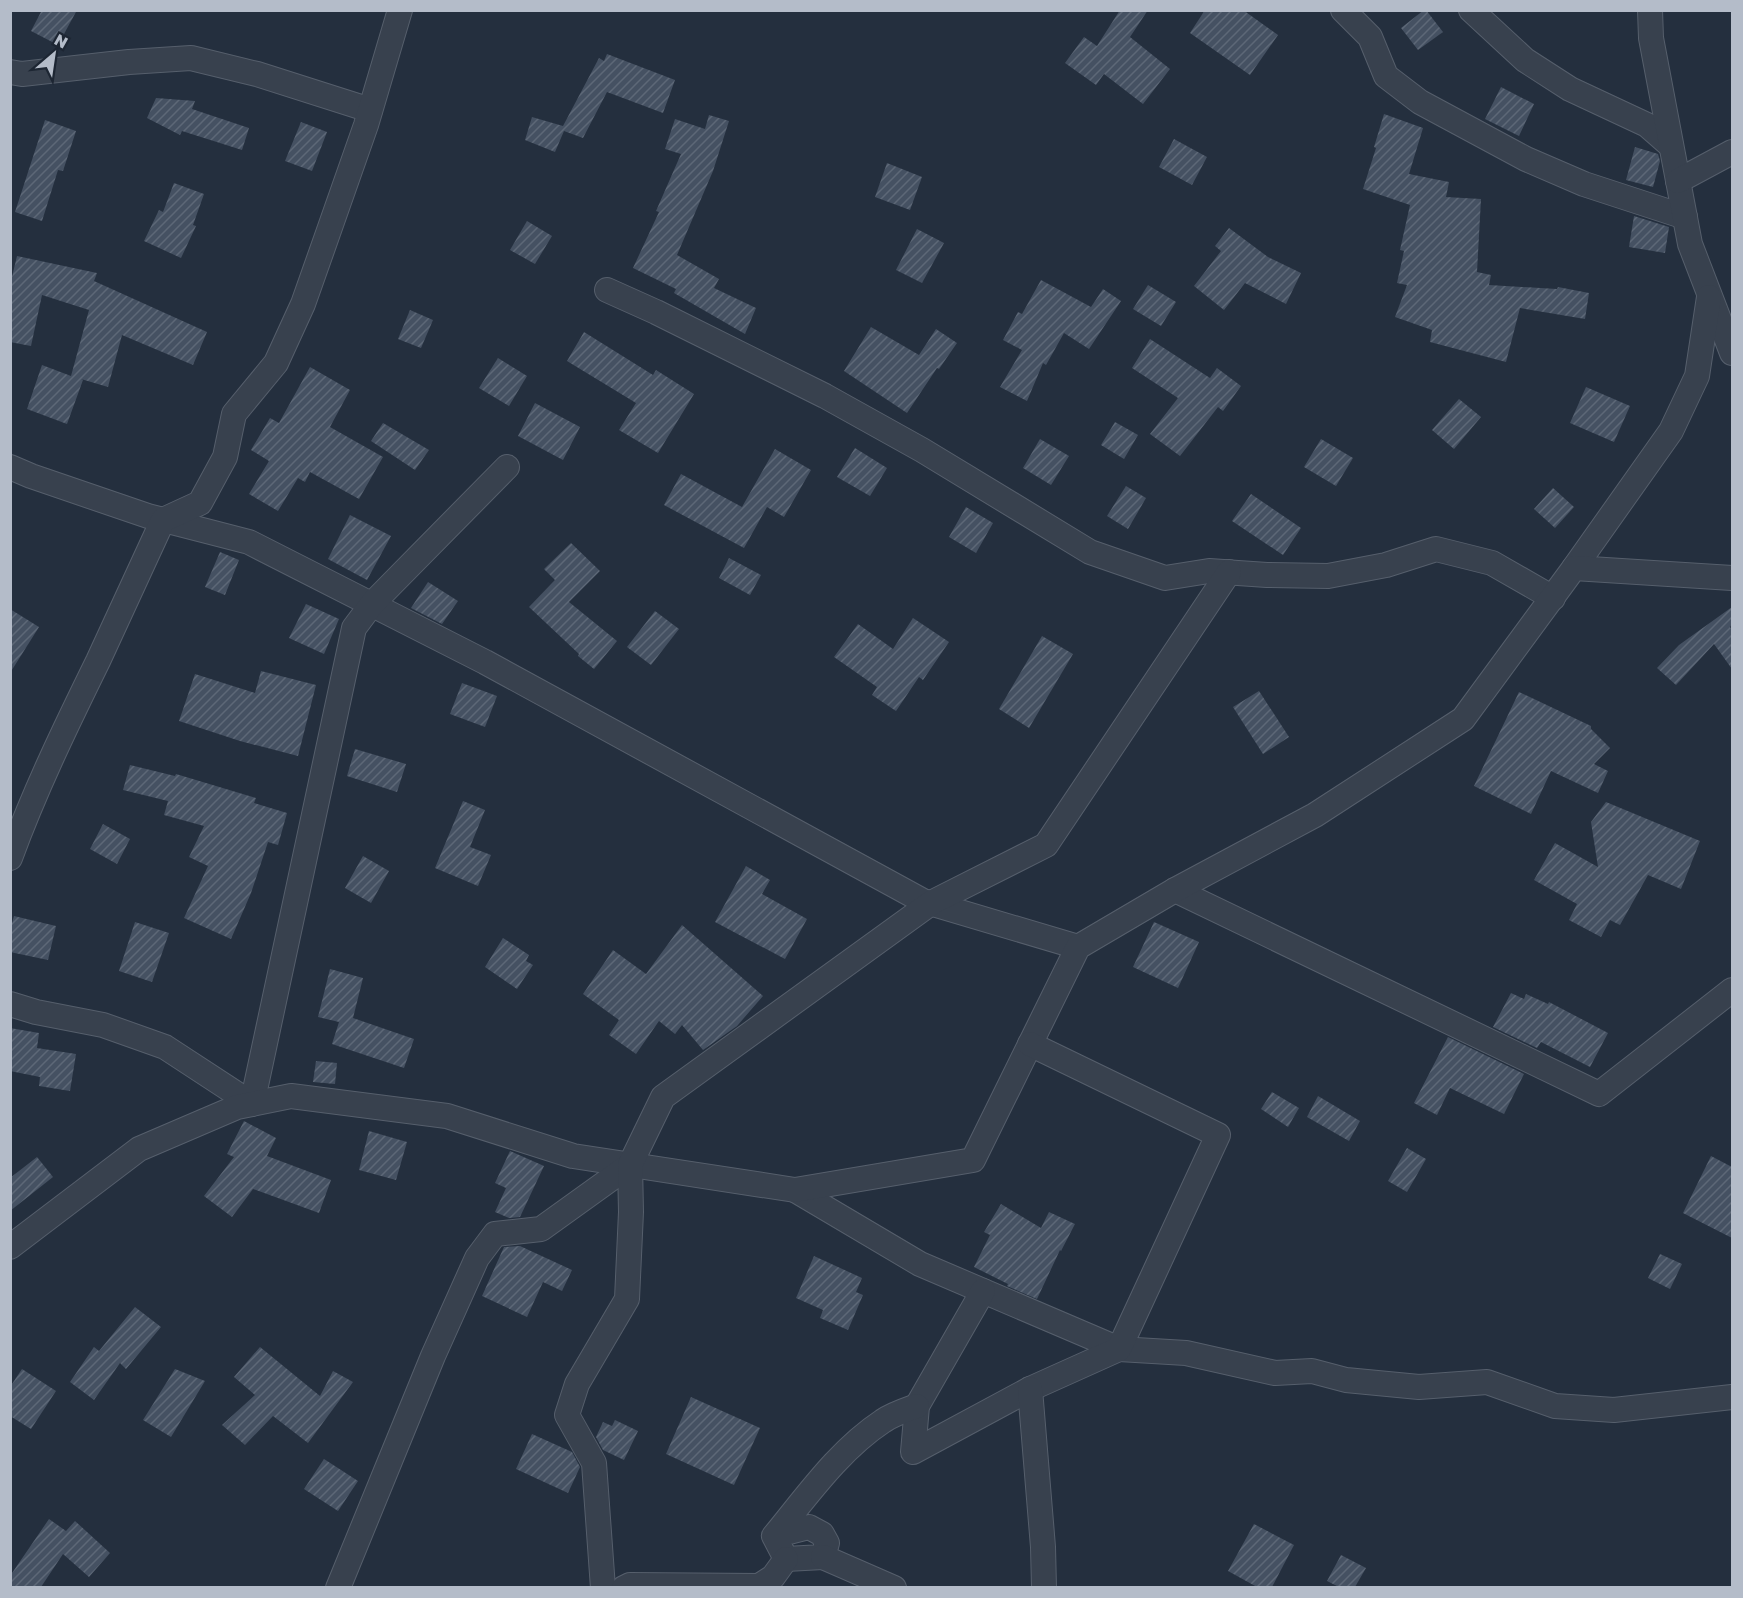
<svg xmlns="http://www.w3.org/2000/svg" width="1743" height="1598" font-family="'Golos Text',sans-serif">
  <defs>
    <pattern id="building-hatch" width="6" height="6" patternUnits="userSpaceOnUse" patternTransform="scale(1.5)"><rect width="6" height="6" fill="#455162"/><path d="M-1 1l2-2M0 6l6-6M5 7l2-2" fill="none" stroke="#5d6877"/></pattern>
  </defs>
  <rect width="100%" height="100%" fill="#242f3e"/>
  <g fill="url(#building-hatch)">
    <polygon points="42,10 77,10 58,45 31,31"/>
    <polygon points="1120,10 1148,10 1130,37 1170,69 1143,104 1104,74 1096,85 1065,63 1084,37 1097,46"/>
    <polygon points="1205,10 1243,10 1278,35 1250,75 1190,33"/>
    <polygon points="1424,10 1426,10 1443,32 1418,50 1401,28"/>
    <polygon points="607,54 675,80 663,113 607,92 583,138 564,131 555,152 525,140 532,117 563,126 599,58 604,61"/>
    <polygon points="1501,87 1534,104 1519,136 1485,119"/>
    <polygon points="156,98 195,101 192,109 249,128 242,150 182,131 180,135 147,118"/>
    <polygon points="1384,114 1423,128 1409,174 1449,182 1446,197 1481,199 1477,272 1491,275 1489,285 1557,289 1558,287 1589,293 1585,319 1520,308 1506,362 1430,342 1432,330 1395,317 1407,285 1397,283 1404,251 1400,250 1410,205 1363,189 1376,148 1374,147"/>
    <polygon points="709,115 729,121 713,171 677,255 719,279 714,288 756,308 745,334 674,293 676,289 633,268 659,212 656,211 681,154 665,149 675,119 705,129"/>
    <polygon points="45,120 76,131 63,171 58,170 42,221 15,212"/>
    <polygon points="301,122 327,132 312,171 285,161"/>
    <polygon points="1174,139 1207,157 1192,185 1159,167"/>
    <polygon points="1635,147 1658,154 1660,161 1653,187 1626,180"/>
    <polygon points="887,163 922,177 910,210 875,197"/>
    <polygon points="174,183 204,194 193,225 196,226 181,258 144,241 159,210 163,212"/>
    <polygon points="1634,216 1669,227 1665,253 1629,247"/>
    <polygon points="527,221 552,236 535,264 510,250"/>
    <polygon points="1229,228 1268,257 1301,273 1286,304 1245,283 1224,310 1194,286 1221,251 1215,246"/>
    <polygon points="917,229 944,243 922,283 896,270"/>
    <polygon points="17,256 97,273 94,281 207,332 193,365 122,335 108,387 81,379 83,380 67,424 27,409 42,365 71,376 89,310 42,295 31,346 10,342 10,285"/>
    <polygon points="1041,280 1091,307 1103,289 1121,301 1089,349 1064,333 1046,365 1043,363 1027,401 1000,387 1022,350 1003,340 1018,312 1022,314"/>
    <polygon points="1148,285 1176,302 1161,326 1133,309"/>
    <polygon points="410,310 433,320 421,348 398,339"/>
    <polygon points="871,327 919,355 936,329 957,343 939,369 937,368 907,413 844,371"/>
    <polygon points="584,332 653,375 656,370 694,394 658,453 619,430 636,403 567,361"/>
    <polygon points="1150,339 1210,378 1217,368 1241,386 1223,411 1218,407 1180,456 1150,434 1178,398 1132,368"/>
    <polygon points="498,358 527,376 509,406 479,388"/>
    <polygon points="310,367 350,390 330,427 383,457 359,499 310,472 305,482 298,478 278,511 249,494 269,461 251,450 270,418 279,423"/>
    <polygon points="1586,387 1630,406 1614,442 1570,423"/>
    <polygon points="1459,399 1481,417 1454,449 1432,430"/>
    <polygon points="535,403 580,427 563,460 518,436"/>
    <polygon points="1115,422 1138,435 1124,459 1101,445"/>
    <polygon points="383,423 429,450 415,470 371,441"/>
    <polygon points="1040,439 1069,456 1051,485 1023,468"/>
    <polygon points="1321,439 1353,458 1336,486 1304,467"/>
    <polygon points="855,448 887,468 870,496 837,477"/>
    <polygon points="775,449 811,470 784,517 767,507 744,548 664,505 681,474 742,507"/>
    <polygon points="1126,486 1146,498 1128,529 1107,516"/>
    <polygon points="1553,488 1574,507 1555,528 1534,509"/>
    <polygon points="1251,494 1301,528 1283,555 1232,521"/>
    <polygon points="966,507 993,523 976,553 949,537"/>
    <polygon points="350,515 391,536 367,580 328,559"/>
    <polygon points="571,543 600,571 569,602 617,641 594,669 578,656 579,654 529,607 555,580 544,569"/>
    <polygon points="220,552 239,560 225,595 205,587"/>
    <polygon points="729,558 761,575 750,595 719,578"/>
    <polygon points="428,582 458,601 442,624 411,608"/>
    <polygon points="306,604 339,619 324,654 289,638"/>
    <polygon points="1732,607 1732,624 1730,627 1732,630 1732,669 1714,644 1676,685 1657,668 1679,645"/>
    <polygon points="10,609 39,627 10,673"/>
    <polygon points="655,611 679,629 651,665 627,647"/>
    <polygon points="913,618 949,642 923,680 919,677 896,711 872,695 877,687 834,657 858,624 893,649"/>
    <polygon points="1042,636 1073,654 1029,728 999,709"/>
    <polygon points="261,671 316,685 298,756 240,741 179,721 195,674 255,693"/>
    <polygon points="462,683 497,696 485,727 450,714"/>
    <polygon points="1259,691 1289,737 1263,754 1233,707"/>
    <polygon points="1519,692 1591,726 1591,729 1610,748 1594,764 1608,771 1598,793 1551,771 1531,814 1474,786"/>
    <polygon points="355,749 406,764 397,792 347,776"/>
    <polygon points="130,765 175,776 176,774 256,798 254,803 287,813 278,845 268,842 251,893 231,939 184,918 208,866 189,857 204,826 164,815 168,801 123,790"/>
    <polygon points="463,801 485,810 470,847 491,855 478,886 435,868"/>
    <polygon points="1606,802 1700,841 1681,889 1648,875 1620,925 1610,920 1601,937 1569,920 1577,904 1534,880 1555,843 1598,867 1591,822"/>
    <polygon points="103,824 130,839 117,864 90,849"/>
    <polygon points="363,856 389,871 371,903 345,888"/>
    <polygon points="746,866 770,880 762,894 807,919 785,959 715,922"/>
    <polygon points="14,916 56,926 48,960 10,952 10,930"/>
    <polygon points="135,922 169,933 152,982 119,971"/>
    <polygon points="1154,922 1199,942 1178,988 1133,967"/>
    <polygon points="682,925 763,996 737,1026 703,1050 682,1025 675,1034 659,1021 636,1054 609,1035 619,1020 583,994 613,950 646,974"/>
    <polygon points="503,938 529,955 526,961 533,965 517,989 485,967"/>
    <polygon points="330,969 363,978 353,1018 414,1039 404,1068 332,1044 339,1022 318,1017"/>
    <polygon points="1511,993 1524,999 1526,994 1548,1004 1549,1002 1608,1033 1590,1067 1541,1042 1537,1048 1493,1027"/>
    <polygon points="10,1028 39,1033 37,1048 76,1054 70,1091 39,1086 40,1077 10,1071"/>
    <polygon points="1448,1037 1524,1074 1504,1114 1450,1088 1437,1115 1414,1103"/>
    <polygon points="316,1061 337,1063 335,1084 313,1082"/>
    <polygon points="1272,1092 1299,1108 1288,1127 1261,1109"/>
    <polygon points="1318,1096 1360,1121 1349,1141 1307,1117"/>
    <polygon points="244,1121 276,1138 267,1156 331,1180 319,1213 253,1189 232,1217 204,1196 234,1157 227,1154"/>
    <polygon points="369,1131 407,1142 396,1180 359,1170"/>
    <polygon points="1407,1148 1426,1159 1407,1192 1388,1181"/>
    <polygon points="510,1151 544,1166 520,1217 509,1218 495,1212 506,1188 495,1183"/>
    <polygon points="1711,1156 1732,1167 1732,1238 1683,1213"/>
    <polygon points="37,1157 53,1177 10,1211 10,1178"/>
    <polygon points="1001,1204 1041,1228 1049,1212 1075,1224 1061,1251 1060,1250 1037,1299 1007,1286 1008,1284 974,1267 990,1235 984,1232"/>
    <polygon points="520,1246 572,1270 562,1291 543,1282 527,1317 482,1296 504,1247"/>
    <polygon points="1660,1254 1682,1264 1670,1289 1648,1278"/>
    <polygon points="814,1256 862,1278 856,1292 863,1295 848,1330 820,1318 823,1310 796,1298"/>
    <polygon points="135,1307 161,1327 126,1369 120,1363 94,1400 70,1382 94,1347 99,1351"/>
    <polygon points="260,1347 320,1396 333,1371 353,1382 308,1443 273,1416 245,1445 222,1425 255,1395 234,1377"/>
    <polygon points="22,1369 56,1391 31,1429 10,1416 10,1387"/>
    <polygon points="175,1369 205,1381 171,1437 143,1420"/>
    <polygon points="691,1397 760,1428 734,1485 666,1454"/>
    <polygon points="615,1420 638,1431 624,1460 603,1450 596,1437 603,1422 612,1426"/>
    <polygon points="532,1434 572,1452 580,1467 568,1493 516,1469"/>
    <polygon points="324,1459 358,1481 338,1511 304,1489"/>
    <polygon points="49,1519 66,1531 75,1521 110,1553 89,1577 63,1554 41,1587 10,1587 10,1576"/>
    <polygon points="1254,1524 1294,1545 1272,1587 1257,1587 1228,1571"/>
    <polygon points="1341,1555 1366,1568 1355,1587 1339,1587 1327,1581"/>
  </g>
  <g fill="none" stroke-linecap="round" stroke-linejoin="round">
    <g stroke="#565f6c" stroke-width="26">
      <g id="street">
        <polyline points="1343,10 1370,37 1386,76 1420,102 1526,159 1584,184 1685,217"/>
        <polyline points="1471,10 1525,60 1570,89 1647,125 1671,146"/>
        <polyline points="1650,10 1651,38 1690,244 1732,353"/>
        <polyline points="10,72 22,74 129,62 191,58 257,74 370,110"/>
        <polyline points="1678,181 1732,152"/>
        <polyline points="607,290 656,312 825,396 922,450 1090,552 1165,578 1209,571 1267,575 1328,576 1386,565 1436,549 1492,563 1553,598"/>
        <polyline points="10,467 31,476 148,516 249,542 485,662 923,901 1078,947"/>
        <polyline points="1574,568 1671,431 1697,376 1709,297"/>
        <path d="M 10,858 C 35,790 66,726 98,661 C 120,614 141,567 163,520 L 200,503 L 225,457 L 234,414 L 276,363 L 303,304 L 327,236 L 366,125 L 400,10"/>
        <polyline points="1175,890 1599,1094 1732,990"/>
        <polyline points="10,1004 36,1012 103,1025 165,1047 252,1104 354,628 372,604 507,467"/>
        <polyline points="795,1190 920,1264 1119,1349 1186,1353 1275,1373 1312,1371 1346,1380 1419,1387 1487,1382 1555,1406 1614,1410 1732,1397"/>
        <polyline points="10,1247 139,1149 237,1107 291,1096 447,1116 573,1156 795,1190 973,1160 1078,947 1175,890 1315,815 1463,719 1574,568 1732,578"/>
        <polyline points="983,1291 917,1406 913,1452 1030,1389 1119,1349 1218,1135 1030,1044"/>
        <polyline points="1030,1389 1043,1547 1044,1588"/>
        <path d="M 774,1536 L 809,1527 L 822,1534 L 827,1543 L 823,1557 L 786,1559 L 774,1536 C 807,1496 839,1450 883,1421 C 893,1414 906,1410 917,1406"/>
        <polyline points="823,1557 894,1588"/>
        <polyline points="338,1588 433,1356 477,1258 495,1234 541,1229 630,1165"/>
        <polyline points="603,1588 594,1463 567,1415 577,1384 627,1299 631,1212 630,1165 663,1097 931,903 1046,845 1229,572"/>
        <polyline points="624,1588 630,1585 759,1586 773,1577 786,1559"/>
      </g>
    </g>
    <use href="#street" stroke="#38414e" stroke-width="24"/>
  </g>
  <rect width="1743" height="1598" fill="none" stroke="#b4bcc9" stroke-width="24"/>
  <g transform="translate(54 54) rotate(29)" stroke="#1d2633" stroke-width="4.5" paint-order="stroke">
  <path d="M0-4.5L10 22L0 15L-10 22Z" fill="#b4bcc9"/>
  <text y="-9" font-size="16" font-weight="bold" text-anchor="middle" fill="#b4bcc9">N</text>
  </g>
</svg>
